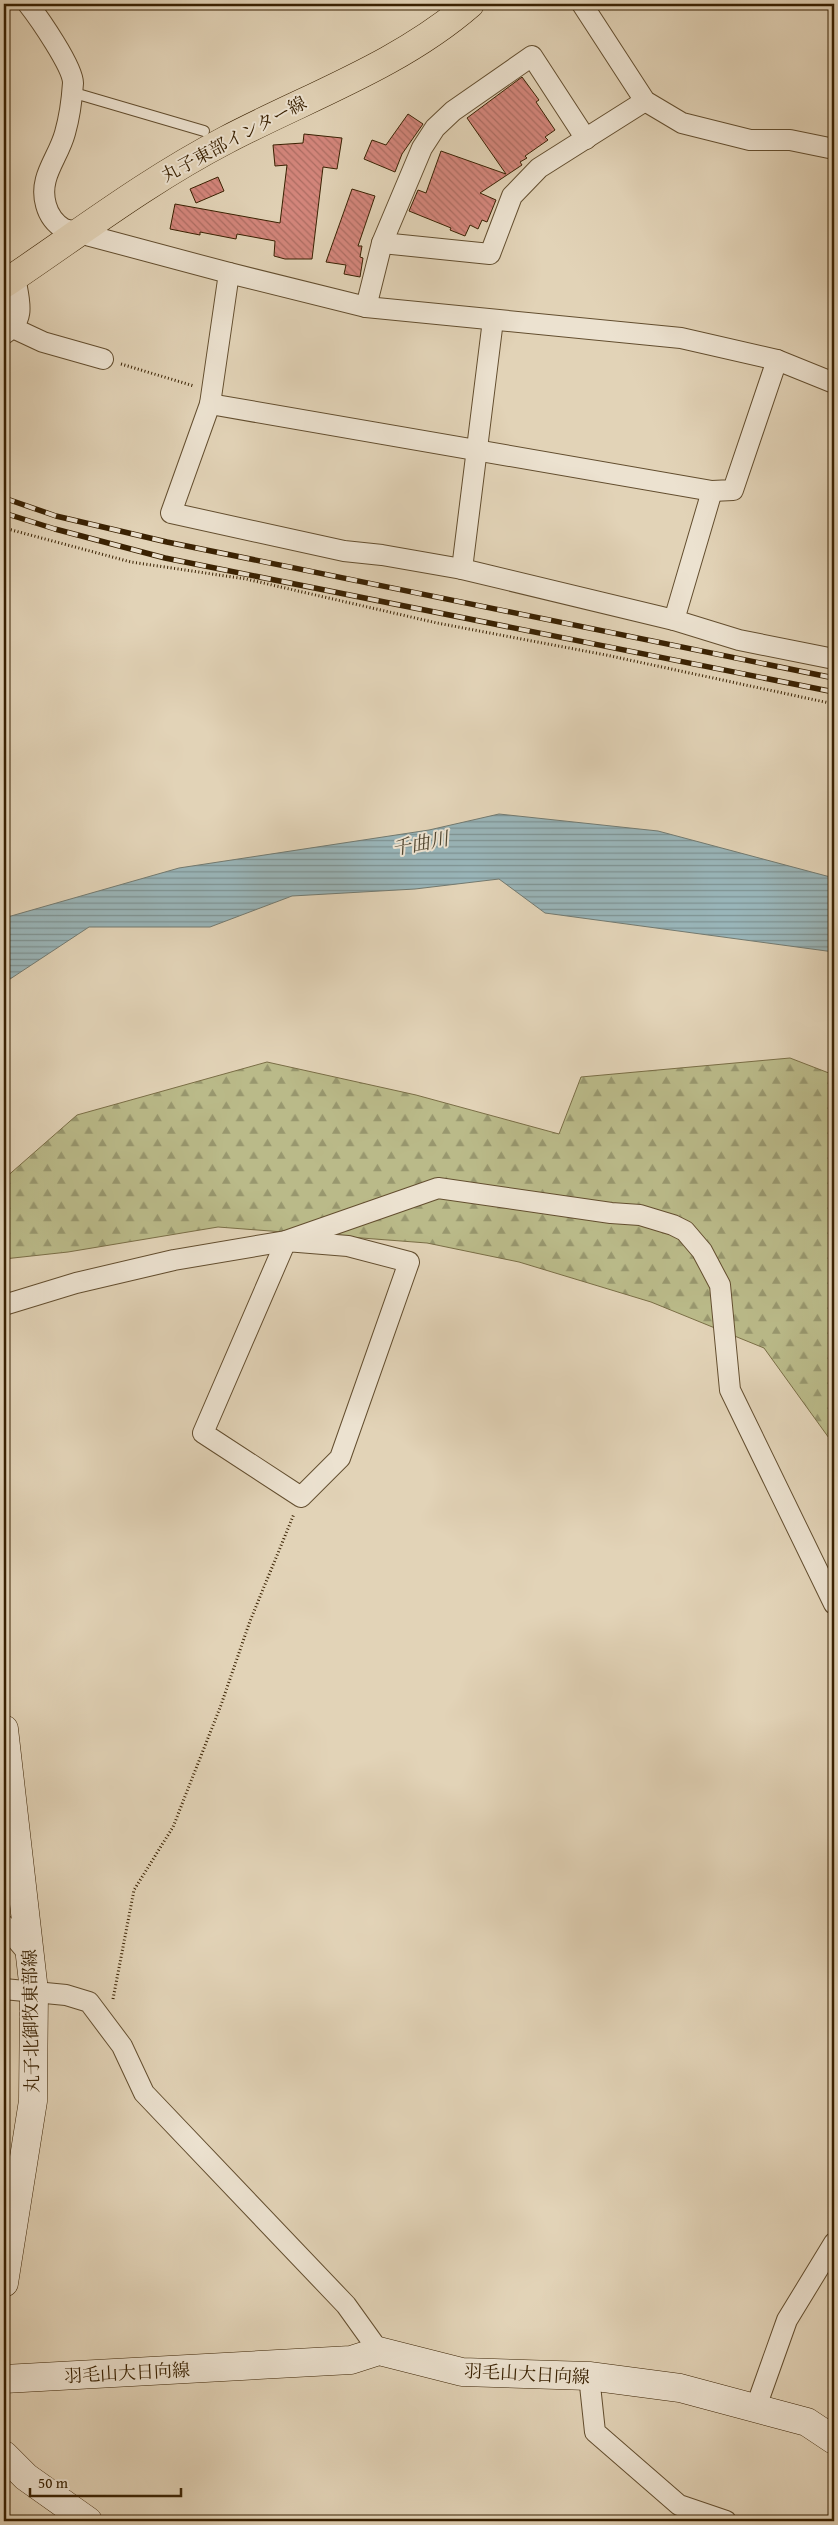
<svg xmlns="http://www.w3.org/2000/svg" width="838" height="2525" font-family="'Gentium Book Plus','Noto Serif JP',serif">
  <defs>
    <pattern id="forest-firs" width="22" height="20" patternUnits="userSpaceOnUse" patternTransform="scale(1.25)"><rect width="22" height="20" fill="#baba89"/><path d="M5 1l3.5 6h-7zM16 11l3.5 6h-7z" fill="#98976e"/></pattern>
    <pattern id="water-rules" width="6" height="5" patternUnits="userSpaceOnUse" patternTransform="scale(1.25)"><rect width="6" height="5" fill="#99b5b9"/><path d="M0 2.5h6" fill="none" stroke="#7e9394"/></pattern>
    <pattern id="building-back-hatch" width="6" height="6" patternUnits="userSpaceOnUse" patternTransform="scale(1.25)"><rect width="6" height="6" fill="#d4867c"/><path d="M-1 5l2 2M0 0l6 6M5-1l2 2" fill="none" stroke="#ad6d63"/></pattern>
  </defs>
  <rect width="100%" height="100%" fill="#e2d3b7"/>
  <filter id="stains"><feTurbulence type="fractalNoise" baseFrequency=".004" numOctaves="4"/><feColorMatrix values="0 0 0 0 .2 0 0 0 0 .09 0 0 0 0 .02 0 0 0 .5 -.17"/></filter>
  <radialGradient id="worn" r=".72"><stop offset=".6" stop-color="#630" stop-opacity="0"/><stop offset="1" stop-color="#630" stop-opacity=".3"/></radialGradient>
  <polygon fill="url(#forest-firs)" stroke="#7a6e46" points="790,1058 834,1075 834,1445 764,1348 651,1302 519,1262 427,1243 218,1227 68,1252 4,1259 4,1179 77,1115 267,1062 416,1095 559,1134 581,1077"/>
  <polygon fill="url(#water-rules)" stroke="#737a70" points="499,814 658,831 834,878 834,952 545,913 499,879 415,889 292,896 210,927 89,927 4,983 4,918 179,868 429,830"/>
  <g fill="url(#building-back-hatch)" stroke="#392102">
    <polygon points="522,77 539,100 536,102 555,130 545,137 548,140 525,156 527,158 520,162 522,165 480,193 496,200 487,222 482,220 478,229 470,225 465,236 450,230 451,228 409,211 418,190 426,193 441,151 506,174 467,118"/>
    <polygon points="408,114 423,124 402,154 395,172 364,159 372,140 386,145"/>
    <polygon points="304,134 342,138 337,169 323,167 312,259 285,259 274,256 275,241 237,234 236,239 200,232 200,235 170,229 175,204 280,223 287,165 275,166 273,145 303,143"/>
    <polygon points="218,177 224,191 196,203 190,189"/>
    <polygon points="352,189 375,196 358,246 362,246 360,257 363,258 360,277 344,274 346,265 326,262"/>
  </g>
  <g fill="none" stroke-linecap="round" stroke-linejoin="round">
    <g stroke="#634e2f" stroke-width="12">
      <polyline id="lane" points="71,92 204,131"/>
    </g>
    <g stroke="#634e2f" stroke-width="22">
      <g id="street">
        <path d="M 28,4 C 39,18 73,67 73,83 C 72,98 69,119 65,133 C 58,159 38,177 46,205 C 49,216 54,223 64,229 L 229,273 L 366,307 L 681,338 L 777,360 L 834,383"/>
        <polyline points="582,4 645,101 682,123 750,140 790,140 834,149"/>
        <polyline points="382,243 490,254 512,196 539,168 645,101"/>
        <polyline points="229,273 210,404 171,513 344,551 382,555 462,569 674,620 739,640 834,659"/>
        <polyline points="366,307 382,243 422,148 435,128 453,111 532,56 586,139"/>
        <polyline points="13,328 43,342 103,359"/>
        <path d="M 4,334 C 27,319 19,301 15,277"/>
        <polyline points="210,404 712,491 733,490 777,360"/>
        <polyline points="462,569 493,320"/>
        <polyline points="674,620 712,491"/>
        <polygon points="286,1241 348,1246 409,1262 340,1458 301,1497 203,1433"/>
        <polyline points="4,1305 76,1283 174,1260 286,1241 438,1188 611,1213 640,1215 673,1225 685,1231 702,1251 720,1285 730,1390 834,1604"/>
        <polyline points="4,1925 32,1958"/>
        <polyline points="4,1989 66,1995 89,2002 122,2046 144,2093 346,2305 379,2351"/>
        <polyline points="589,2376 595,2432 679,2505 726,2521"/>
        <polyline points="756,2407 787,2320 834,2243"/>
      </g>
    </g>
    <g stroke="#392102" stroke-width="29">
      <g id="secondary">
        <polyline points="4,1729 34,1991 33,2101 4,2283"/>
        <polyline points="4,2379 351,2360 379,2351 462,2372 589,2376 680,2388 807,2422 834,2440"/>
        <polyline points="4,2455 26,2477 88,2521"/>
      </g>
    </g>
    <g stroke="#392102" stroke-width="29">
      <path id="primary" d="M 4,284 C 77,235 147,181 226,140 C 308,97 400,65 470,4"/>
    </g>
    <g stroke="#392102" stroke-width="3" stroke-dasharray="1 2.5" stroke-linecap="butt">
      <polyline points="121,364 194,386"/>
      <polyline points="4,528 131,562 246,579 437,623 606,655 834,704"/>
      <polyline points="113,1999 134,1890 173,1827 221,1705 250,1621 294,1514"/>
    </g>
    <use href="#lane" stroke="#ece2d0" stroke-width="10"/>
    <use href="#street" stroke="#ece2d0" stroke-width="20"/>
    <use href="#secondary" stroke="#ece2d0" stroke-width="28"/>
    <use href="#primary" stroke="#e2d3b7" stroke-width="28"/>
    <g stroke="#392102" stroke-width="5.5">
      <g id="rail">
        <polyline points="4,498 56,516 167,542 834,678"/>
        <polyline points="4,513 55,529 165,558 834,692"/>
      </g>
    </g>
    <use href="#rail" stroke="#ece2d0" stroke-width="4" stroke-dasharray="11" stroke-linecap="butt"/>
  </g>
  <g text-anchor="middle" stroke-width="4" stroke-linejoin="round" paint-order="stroke">
    <g font-size="18" fill="#392102" stroke="#ece2d0">
      <text transform="translate(234 139) rotate(-28)" y="6">丸子東部インター線</text>
      <text transform="translate(31 2021) rotate(-91)" y="6">丸子北御牧東部線</text>
      <text transform="translate(127 2373) rotate(-3)" y="6">羽毛山大日向線</text>
      <text transform="translate(527 2374) rotate(3)" y="6">羽毛山大日向線</text>
    </g>
    <g font-size="19" font-style="italic" fill="#514630" stroke="#ece2d0">
      <text transform="translate(420 843) rotate(-11)" y="7">千曲川</text>
    </g>
  </g>
  <rect width="838" height="2525" fill="none" stroke="#e2d3b7" stroke-width="20"/>
  <rect x="5" y="5" width="828" height="2515" fill="none" stroke="#392102" stroke-width="2.5"/>
  <rect x="10" y="10" width="818" height="2505" fill="none" stroke="#392102"/>
  <path d="M30 2488v8h151v-8" fill="none" stroke="#392102" stroke-width="2.5"/>
  <text x="38" y="2488" font-size="15" fill="#392102" stroke="#ece2d0" stroke-width="4" paint-order="stroke">50 m</text>
  <rect width="100%" height="100%" filter="url(#stains)"/>
  <rect width="100%" height="100%" fill="url(#worn)"/>
</svg>
